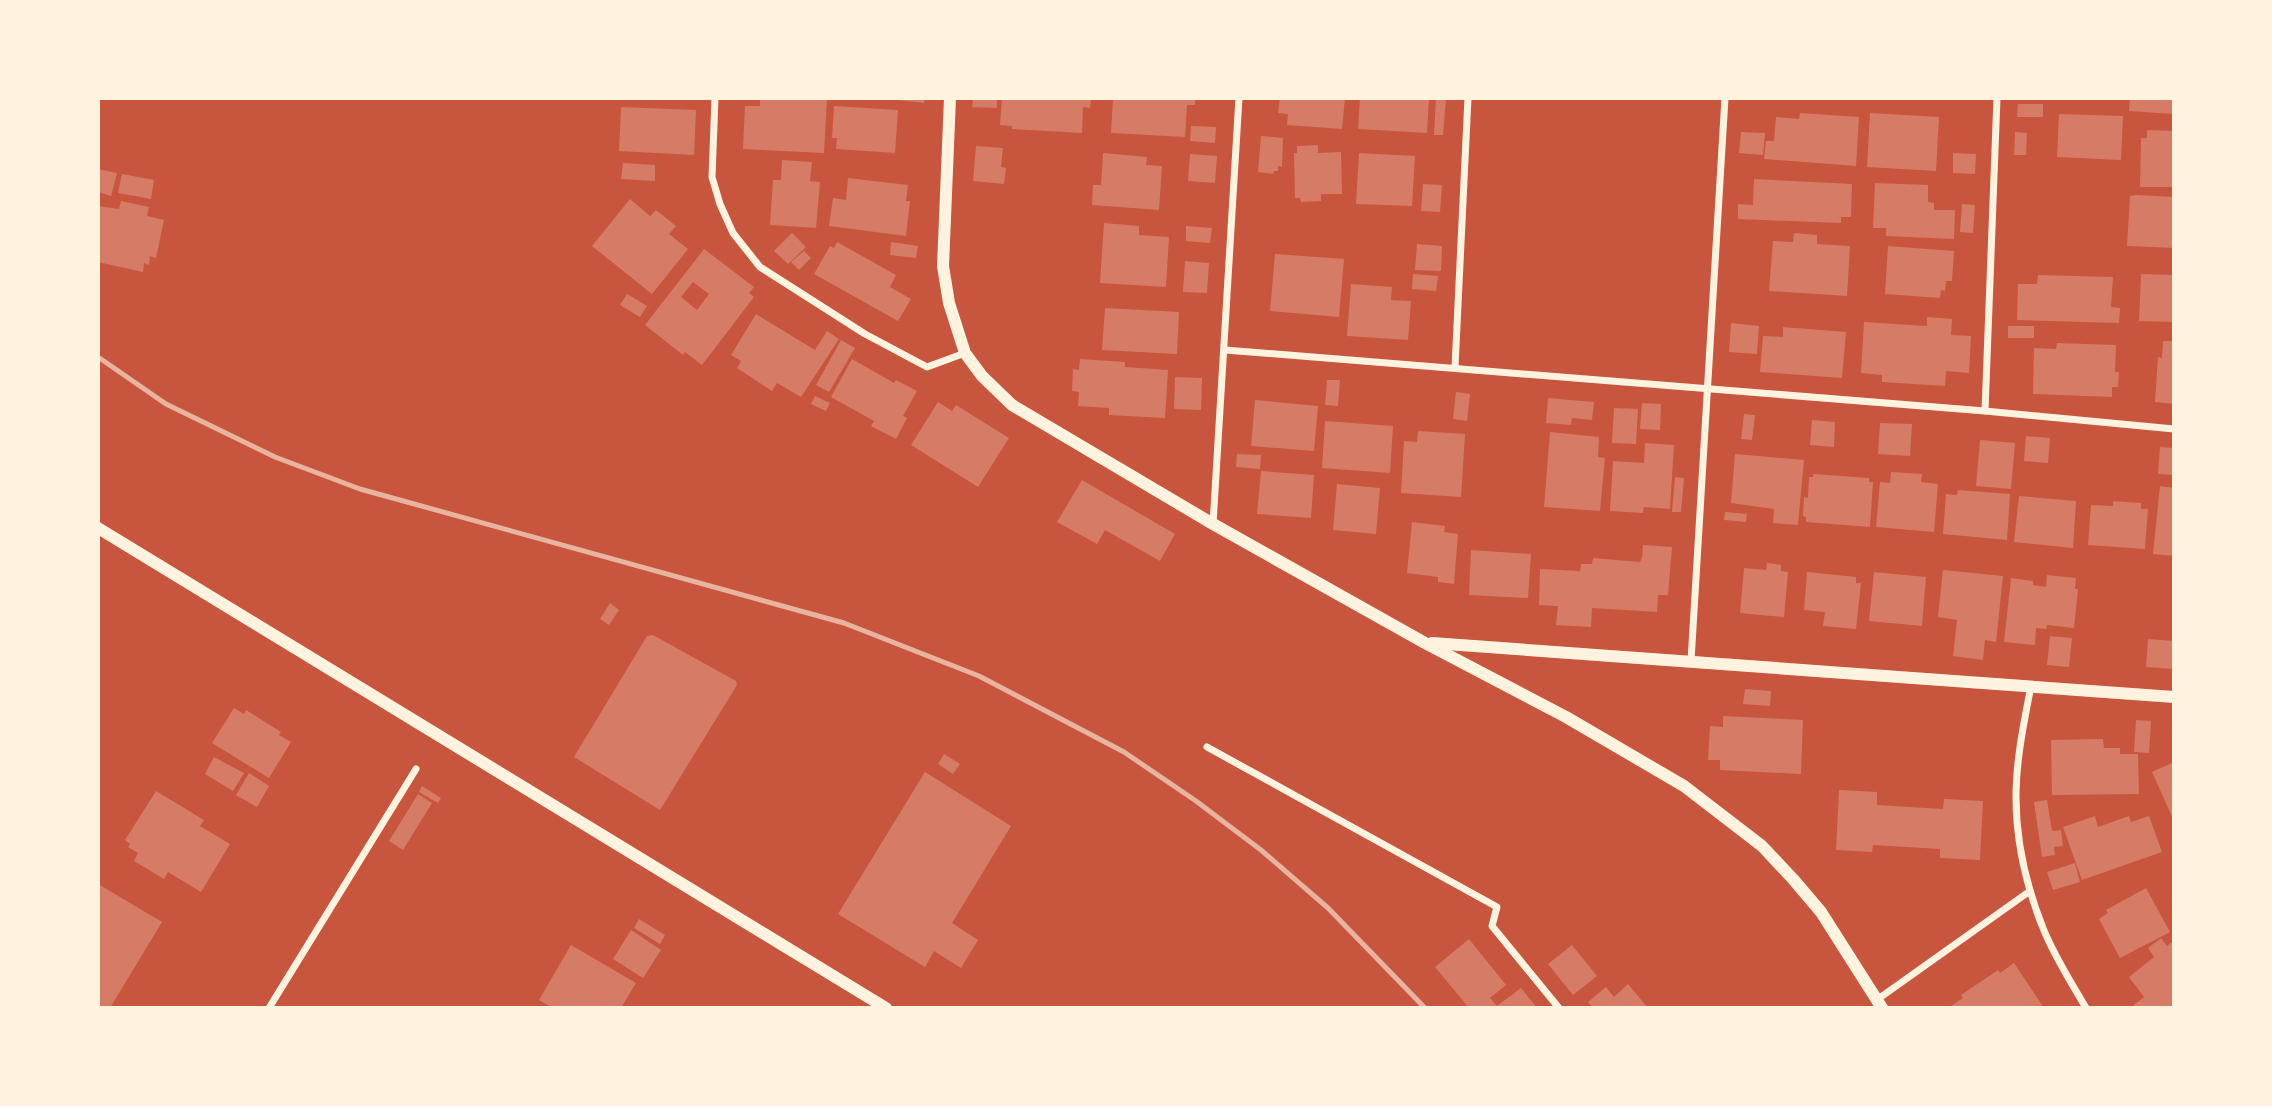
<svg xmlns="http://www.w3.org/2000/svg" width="2272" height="1106" font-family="Poppins,sans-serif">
  <rect width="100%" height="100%" fill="#c8553d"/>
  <g fill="#d67c66" fill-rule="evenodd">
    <polygon points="760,98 827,98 824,153 743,149 745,106 760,106"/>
    <polygon points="898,98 925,98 924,103 898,100"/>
    <polygon points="973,98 997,98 997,108 972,107"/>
    <polygon points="1002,98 1091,98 1090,108 1083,107 1082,133 1012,129 1012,126 1000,125"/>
    <polygon points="1113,98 1195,98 1195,105 1187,105 1185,137 1111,133"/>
    <polygon points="1280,98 1345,98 1342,129 1287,125 1288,114 1278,113"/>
    <polygon points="1360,98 1429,98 1427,133 1358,129"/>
    <polygon points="1436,98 1446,98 1443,135 1434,135"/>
    <polygon points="2130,98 2174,98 2174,114 2129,111"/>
    <polygon points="2018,104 2043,104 2043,117 2017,117"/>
    <polygon points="834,106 898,110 895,153 836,149 837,138 832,138"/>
    <polygon points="621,107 696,110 694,155 619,151"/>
    <polygon points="1800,113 1859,117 1856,166 1764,159 1766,141 1774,141 1776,117 1799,119"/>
    <polygon points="1870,113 1939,117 1936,171 1867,167"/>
    <polygon points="2059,114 2123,116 2121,160 2057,157"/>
    <polygon points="1191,126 1216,127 1215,143 1190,141"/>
    <polygon points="2147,130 2174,131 2174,187 2140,187 2141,138 2147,138"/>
    <polygon points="1741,132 1765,133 1763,155 1739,153"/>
    <polygon points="2015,132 2027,133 2026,155 2014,155"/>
    <polygon points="1261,136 1283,138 1282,167 1278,166 1278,171 1274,171 1273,174 1258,172"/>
    <polygon points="1318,145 1318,153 1341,152 1342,194 1321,194 1321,201 1301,202 1300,198 1295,198 1294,153 1297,153 1297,146"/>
    <polygon points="976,146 1003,148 1001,167 1006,168 1004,184 973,181"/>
    <polygon points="1103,153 1147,157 1146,165 1162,166 1159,210 1092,205 1093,185 1101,185"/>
    <polygon points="1359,153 1415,156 1412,206 1356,204"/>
    <polygon points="1953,153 1976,154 1975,174 1953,173"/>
    <polygon points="1190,154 1217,156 1215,183 1188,181"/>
    <polygon points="782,160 812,162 810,181 820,182 816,228 770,225 773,180 781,180"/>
    <polygon points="623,163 655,165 655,181 621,179"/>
    <polygon points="98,169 117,173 111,196 98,192"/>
    <polygon points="122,174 154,180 151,199 118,193"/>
    <polygon points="848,178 908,185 906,201 910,201 906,236 829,226 833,198 846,200"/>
    <polygon points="1754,179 1852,184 1851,217 1841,217 1841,223 1738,219 1738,204 1753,205"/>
    <polygon points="1875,183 1928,185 1928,202 1934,203 1934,210 1955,210 1954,239 1886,236 1886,228 1873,228"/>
    <polygon points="1423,184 1442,185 1440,212 1421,211"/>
    <polygon points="2136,195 2174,197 2174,248 2127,246 2130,196"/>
    <polygon points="630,199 650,216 656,210 676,226 669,234 688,249 652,294 592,246"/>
    <polygon points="121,201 149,207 147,216 164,220 156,258 150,256 149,265 144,263 143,272 98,262 98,206 119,209"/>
    <polygon points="1962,204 1975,205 1973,233 1960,232"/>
    <polygon points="1104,223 1139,226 1139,235 1169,237 1166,287 1100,283"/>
    <polygon points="1186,226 1212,228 1210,243 1186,241"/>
    <polygon points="792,233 806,247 788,264 774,251"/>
    <polygon points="1794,233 1817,235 1817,244 1850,246 1847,296 1769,291 1773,241 1793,242"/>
    <polygon points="837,242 896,275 890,287 911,299 898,321 814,274 830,246 834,248"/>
    <polygon points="891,242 918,246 916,258 890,255"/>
    <polygon points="1417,244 1442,246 1441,271 1415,270"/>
    <polygon points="1888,246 1954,251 1952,281 1946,281 1945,291 1941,290 1940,298 1885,294"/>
    <path d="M 704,249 L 754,287 L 749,293 L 754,297 L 702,365 L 685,352 L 683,355 L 645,325 ZM 693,282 L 709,294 L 697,310 L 681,297 Z"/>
    <polygon points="804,251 811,258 799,270 791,262"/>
    <polygon points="1275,254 1344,259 1339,317 1270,311"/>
    <polygon points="1185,261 1209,263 1207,293 1183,292"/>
    <polygon points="1413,274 1438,276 1436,291 1412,289"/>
    <polygon points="2141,274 2174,275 2174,322 2139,321"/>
    <polygon points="2038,275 2113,277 2111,307 2120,308 2119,323 2017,320 2018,284 2037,284"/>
    <polygon points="1351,284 1392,287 1391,300 1411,301 1408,340 1347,336"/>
    <polygon points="627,294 647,306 640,317 620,305"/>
    <polygon points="1105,308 1179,312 1177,354 1102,350"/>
    <polygon points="756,314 815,350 827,331 839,339 801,397 777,383 772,391 737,368 741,361 731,355"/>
    <polygon points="1927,317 1952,319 1951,335 1971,336 1969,373 1946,371 1945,386 1882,382 1882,375 1861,373 1864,322 1927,326"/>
    <polygon points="1731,323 1759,326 1757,354 1729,352"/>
    <rect x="2008" y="326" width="26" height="12"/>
    <polygon points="1783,327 1846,332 1842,378 1760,372 1763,336 1783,337"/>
    <polygon points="841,340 855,348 829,392 816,385"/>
    <polygon points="2163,341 2174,341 2174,404 2155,402 2158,357 2162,358"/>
    <polygon points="2057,343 2116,345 2115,372 2119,372 2118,387 2112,387 2112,397 2033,394 2034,348 2056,349"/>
    <polygon points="852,359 894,383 896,380 917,391 903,416 907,418 896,439 871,426 874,421 831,397"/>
    <polygon points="1080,359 1125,362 1125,367 1168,370 1165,418 1109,415 1109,408 1078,406 1079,392 1072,391 1073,369 1079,370"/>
    <polygon points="1175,377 1202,378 1201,410 1174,409"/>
    <polygon points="1327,380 1340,380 1338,406 1325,405"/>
    <polygon points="1456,392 1470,394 1467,421 1453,419"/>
    <polygon points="815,396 830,403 826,411 811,404"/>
    <polygon points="1548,398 1594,402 1592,420 1572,418 1571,425 1546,423"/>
    <polygon points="1255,400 1318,406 1314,451 1251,446"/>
    <polygon points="938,402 952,411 956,405 1009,438 978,487 911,445"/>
    <polygon points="1642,403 1661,404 1660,430 1640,429"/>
    <polygon points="1614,408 1638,409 1636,444 1612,443"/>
    <polygon points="1744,414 1755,415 1752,440 1741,439"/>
    <polygon points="1812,420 1835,422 1834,447 1810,445"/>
    <polygon points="1325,421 1393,426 1390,473 1322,468"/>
    <polygon points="1880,423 1912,424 1910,456 1878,454"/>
    <polygon points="1418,431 1465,434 1461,497 1401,493 1404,441 1417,442"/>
    <polygon points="1550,432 1599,437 1598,457 1605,458 1600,511 1544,507"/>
    <polygon points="2026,436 2050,438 2048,463 2024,461"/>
    <polygon points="1980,440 2015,443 2011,489 1976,486"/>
    <polygon points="1645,443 1674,445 1670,509 1644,507 1643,513 1610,511 1613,461 1644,463"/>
    <polygon points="2160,447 2174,448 2174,475 2158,474"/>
    <polygon points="1237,454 1261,455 1260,469 1236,467"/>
    <polygon points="1735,454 1804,460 1798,525 1773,523 1774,509 1731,503"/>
    <polygon points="1261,471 1314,475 1311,518 1257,514"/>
    <polygon points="1891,472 1922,474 1921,482 1938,484 1934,532 1876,527 1880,482 1890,483"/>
    <polygon points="1813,474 1869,478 1869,482 1873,482 1870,527 1806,522 1806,517 1803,516 1804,497 1808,498 1809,477 1813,477"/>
    <polygon points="1675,477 1684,478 1681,512 1672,512"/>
    <polygon points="1082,480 1175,534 1160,561 1105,530 1097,544 1057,522"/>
    <polygon points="1337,484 1380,488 1376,534 1333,530"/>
    <polygon points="2160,486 2174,488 2174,556 2153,554"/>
    <polygon points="1958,490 2010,494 2007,540 1943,534 1946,494 1957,495"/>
    <polygon points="2019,496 2076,501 2073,548 2014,542"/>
    <polygon points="2113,501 2141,503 2141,509 2148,509 2145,549 2088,545 2091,505 2113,506"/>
    <polygon points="1725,512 1747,514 1746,522 1724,520"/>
    <polygon points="1412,522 1445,526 1444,532 1458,534 1454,584 1438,582 1438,577 1407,573"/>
    <polygon points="1643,545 1672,547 1668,595 1658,595 1657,612 1592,608 1591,627 1556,625 1558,606 1539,605 1540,569 1580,571 1581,564 1592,564 1593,558 1640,562 1642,558"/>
    <polygon points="1471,550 1531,554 1528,598 1469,595"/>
    <polygon points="1767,563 1781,565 1781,571 1788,572 1784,617 1740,613 1744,568 1766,570"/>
    <polygon points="1943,570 2003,576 1996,642 1985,640 1983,660 1953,656 1957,620 1938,617"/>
    <polygon points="1807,572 1856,577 1856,583 1861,583 1856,629 1823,626 1825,612 1804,610"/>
    <polygon points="1874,572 1926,577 1922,626 1869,621"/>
    <polygon points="2047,575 2076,578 2075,589 2078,589 2074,628 2047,625 2046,629 2036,628 2035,645 2004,642 2011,578 2033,581 2033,585 2046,587"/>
    <polygon points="610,603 619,610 609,625 600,619"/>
    <polygon points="653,635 736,681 737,685 660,810 574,757 647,636"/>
    <polygon points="2050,636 2072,638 2069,667 2047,665"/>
    <polygon points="2148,639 2174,641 2174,669 2146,667"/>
    <polygon points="1745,689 1771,691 1770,706 1743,704"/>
    <polygon points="234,708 244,714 246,710 281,732 279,735 291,742 269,778 212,743"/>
    <polygon points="1723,716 1803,720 1801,774 1720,770 1720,760 1708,760 1710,726 1723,727"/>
    <polygon points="2136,720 2151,721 2149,753 2134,752"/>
    <polygon points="2103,739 2104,748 2120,748 2120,754 2138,754 2139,794 2052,795 2051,740"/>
    <polygon points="944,754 960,764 953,774 938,764"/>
    <polygon points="214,757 244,773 233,791 205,774"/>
    <polygon points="2174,762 2174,821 2152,772"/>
    <polygon points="925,772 1011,826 952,923 978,940 961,968 934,951 925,967 838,914"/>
    <polygon points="249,773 269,786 257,807 236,795"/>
    <polygon points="422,786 441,798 438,803 419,792"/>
    <polygon points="1839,790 1877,792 1877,805 1943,809 1944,799 1983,801 1980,860 1940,858 1940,849 1873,845 1872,852 1836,850"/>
    <polygon points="156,791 204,820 200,826 230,844 201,892 168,872 164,879 134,861 138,853 128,847 130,844 125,840"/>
    <polygon points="418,794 432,803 403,850 389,841"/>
    <polygon points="2047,800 2052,831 2061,830 2063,846 2054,847 2055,855 2042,857 2034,802"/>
    <polygon points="2095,816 2098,827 2129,816 2131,822 2149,816 2162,852 2082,880 2063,827"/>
    <polygon points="2075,863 2080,882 2053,890 2047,872"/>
    <polygon points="98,884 162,922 110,1008 98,1008"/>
    <polygon points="2146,888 2170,932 2120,958 2099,919 2108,913 2106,910"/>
    <polygon points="639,919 665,935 660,944 634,928"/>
    <polygon points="631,930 661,950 643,978 613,959"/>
    <polygon points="2161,938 2167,946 2174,940 2174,1008 2130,1008 2144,997 2129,977 2154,957 2148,948"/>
    <polygon points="1469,939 1506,985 1490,998 1497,1006 1521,988 1537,1008 1469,1008 1435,967"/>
    <polygon points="571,945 636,983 621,1008 553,1008 539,1000"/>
    <polygon points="1572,945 1597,976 1573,995 1548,964"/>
    <polygon points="2014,963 2044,1008 1948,1008 1963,998 1961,995 1998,970 2000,973"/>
    <polygon points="1628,984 1648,1008 1593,1008 1588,1002 1606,987 1614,997"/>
  </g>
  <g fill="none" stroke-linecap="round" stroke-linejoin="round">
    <g stroke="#fff3e0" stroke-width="7">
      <polyline points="715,98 712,177 720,204 733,233 760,267 865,334 927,367 965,353"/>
      <polyline points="1225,350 1985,411 2174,429"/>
      <polyline points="1455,367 1468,98"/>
      <polyline points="1985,411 1997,98"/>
      <polyline points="1213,524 1239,98"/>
      <polyline points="1691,661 1725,98"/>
      <path d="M 2031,686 C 2024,722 2016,760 2016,797 C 2016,841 2027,888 2043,928 C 2054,956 2071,982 2086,1008"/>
      <polyline points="1207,747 1497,907 1492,926 1559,1008"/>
      <polyline points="1878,999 2030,891"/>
      <polyline points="269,1008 416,769"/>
    </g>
    <g stroke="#fff3e0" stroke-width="12">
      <polyline points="950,98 943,266 949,303 965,353 982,376 1012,405 1213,524 1425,643 1566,717 1684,786 1762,846 1793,879 1821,912 1882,1008"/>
      <polyline points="98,528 886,1008"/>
      <polyline points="1432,643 2174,697"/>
    </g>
    <polyline stroke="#e9b49f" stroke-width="5" points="98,357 166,404 275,457 360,489 844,623 979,676 1124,752 1196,801 1261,850 1328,908 1425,1008"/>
  </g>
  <rect width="2272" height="1106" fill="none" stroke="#fff3e0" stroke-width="200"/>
</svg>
